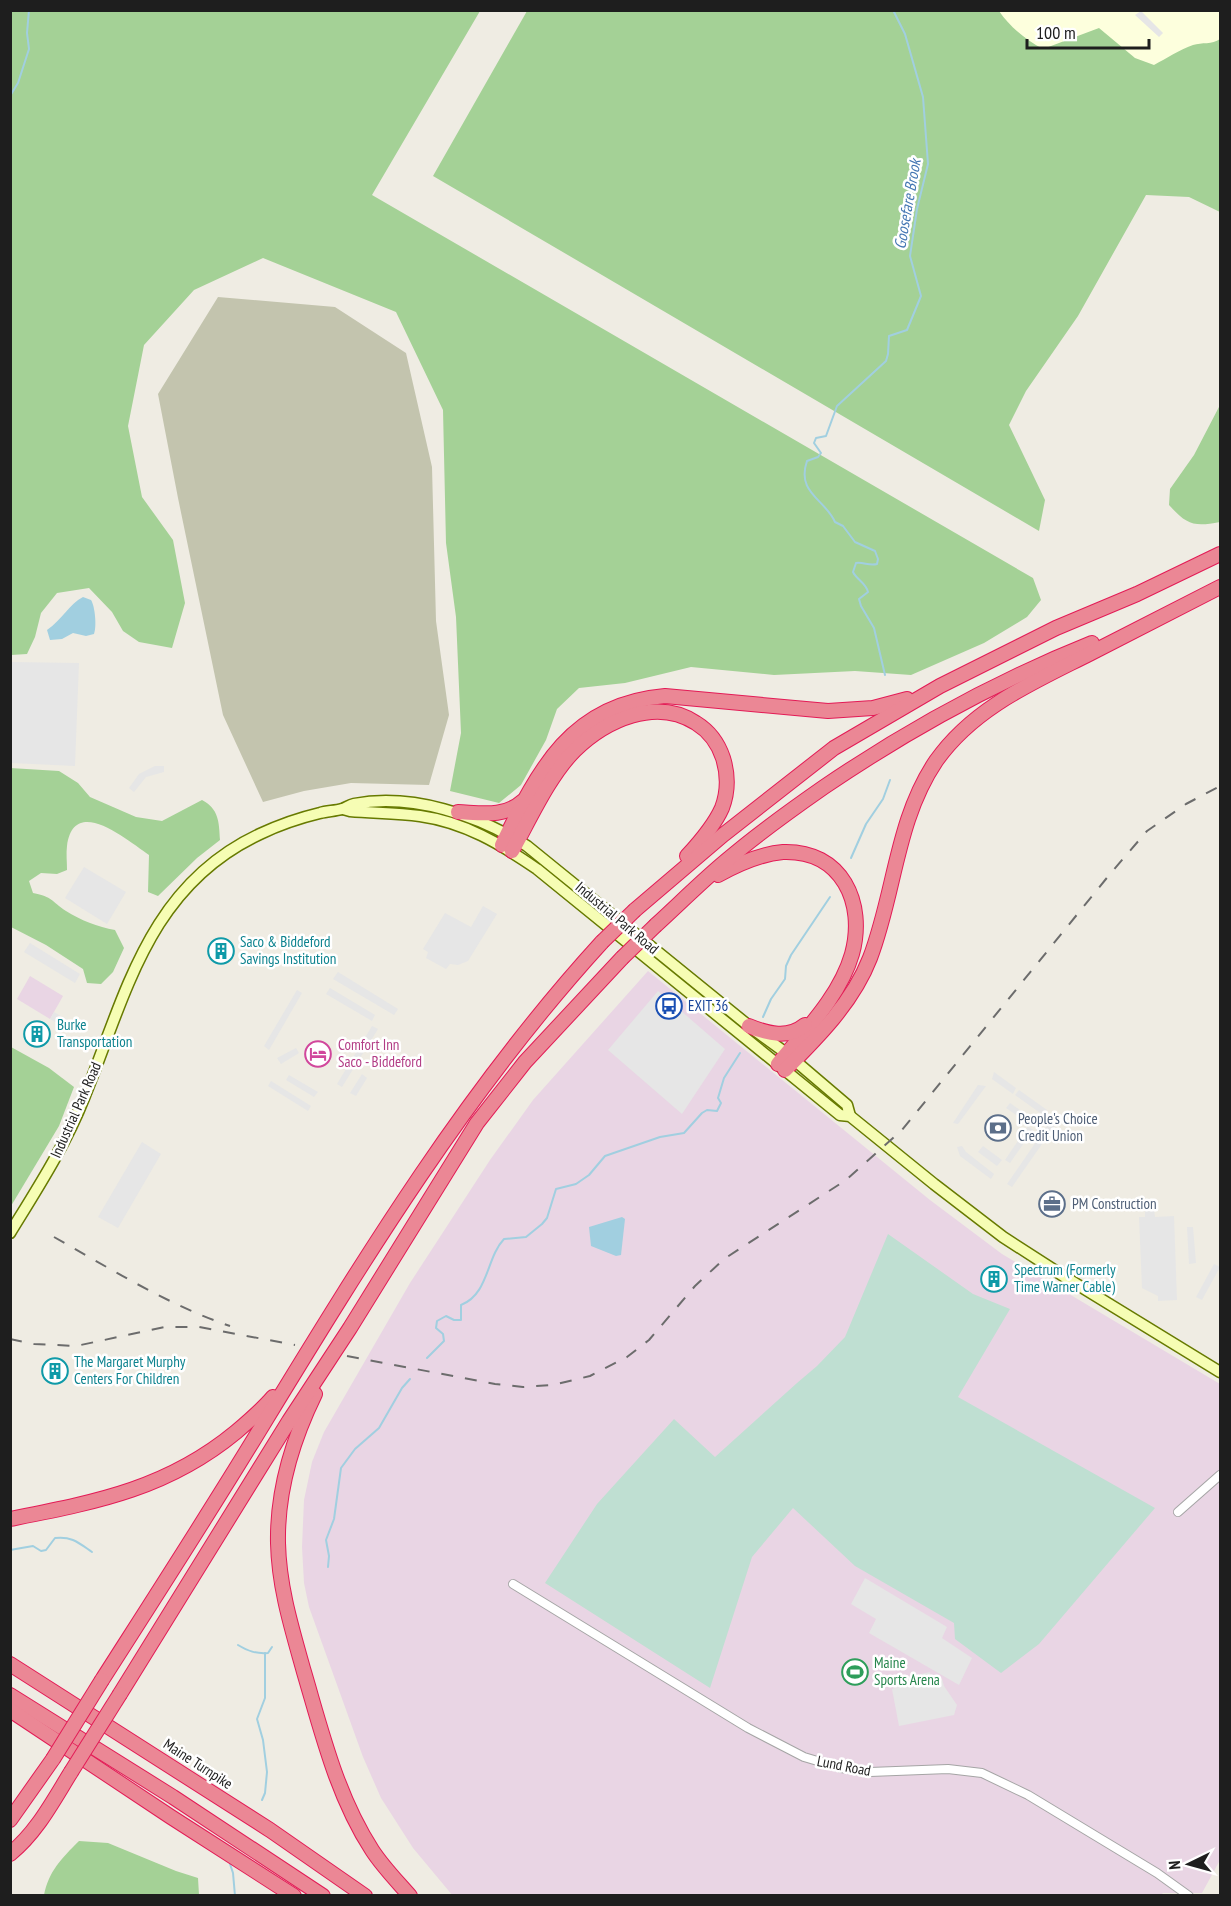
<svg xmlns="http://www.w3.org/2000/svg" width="1231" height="1906" font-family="'PT Sans Narrow',sans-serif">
  <rect width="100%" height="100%" fill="#efece3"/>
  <g fill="#e9d5e4">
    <polygon points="648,971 930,1200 1002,1254 1220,1384 1220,1860 1202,1893 1163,1893 1160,1896 453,1896 413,1848 381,1798 363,1757 309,1607 304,1583 302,1547 304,1500 312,1462 324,1432 410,1283 490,1160 533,1100"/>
    <polygon points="30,976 63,996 50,1019 17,999"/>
  </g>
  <polygon fill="#fdffdd" points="946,11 1220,11 1220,113 1012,97"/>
  <polygon fill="#c3c4ae" points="218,297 335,307 406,353 432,467 436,621 449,715 429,785 351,783 304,791 263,802 223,715 178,498 158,394"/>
  <g fill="#a4d196">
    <polygon points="10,11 480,11 372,195 1033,578 1041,600 1027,617 984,643 911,675 855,671 774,675 691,667 625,683 579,688 557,709 546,740 521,785 499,803 450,791 461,733 456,617 446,543 443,410 396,312 263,258 194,290 144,345 128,426 142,497 173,540 185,603 172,648 139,642 123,631 112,612 89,588 57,593 41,613 35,637 27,654 11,655"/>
    <path d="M 527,11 L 999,11 C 1010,27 1026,40 1043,49 L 1099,28 L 1135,58 L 1154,65 C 1167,58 1179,50 1193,45 C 1202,42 1212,45 1220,39 L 1220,212 L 1189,197 L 1146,195 L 1078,316 L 1026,391 L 1009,425 L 1045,500 L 1039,531 L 433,176 Z"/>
    <path d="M 1220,405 L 1220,522 C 1194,527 1187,525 1169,505 L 1170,489 L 1194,455 Z"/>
    <path d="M 10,768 L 59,771 L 78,783 L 90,797 L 136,817 L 162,821 L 202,800 C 219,809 219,822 220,840 L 197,858 L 158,896 L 148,892 L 149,855 C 128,841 74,794 67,846 C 66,853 67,862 67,870 L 57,874 L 41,873 L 29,881 L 33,893 C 53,897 51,901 66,911 C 80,920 98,927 115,930 L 124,948 L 113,972 L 101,984 L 87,983 L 83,969 L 46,945 L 11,927 Z"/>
    <polygon points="11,1047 49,1068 74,1087 59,1126 11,1206"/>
    <path d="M 79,1841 L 108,1843 L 176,1871 L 198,1878 L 199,1895 L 44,1895 C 49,1871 61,1859 79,1841 Z"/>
  </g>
  <polygon fill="#bfdfd2" points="888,1234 973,1294 1010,1309 958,1397 1155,1508 1039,1644 1001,1673 955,1639 954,1623 855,1566 793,1508 752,1557 710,1688 545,1583 597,1504 674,1419 715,1457 797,1383 817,1366 845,1337"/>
  <g fill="#e6e6e6">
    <polygon points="1141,11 1163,33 1159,37 1135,15"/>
    <polygon points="11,662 79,663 75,766 11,763"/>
    <polygon points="155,766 164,766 164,772 146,777 134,792 129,788 139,774"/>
    <polygon points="84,867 126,892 107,924 65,898"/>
    <polygon points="483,906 497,914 468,961 458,965 450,964 446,969 426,958 428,952 423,949 445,913 471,927"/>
    <polygon points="30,943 80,974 75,983 24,952"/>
    <polygon points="338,972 398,1009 394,1015 333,979"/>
    <polygon points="330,988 375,1015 372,1021 326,994"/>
    <polygon points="297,990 302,993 269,1050 264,1046"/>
    <polygon points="658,991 725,1049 682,1114 608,1050"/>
    <polygon points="54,1012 71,1022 67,1029 50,1019"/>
    <polygon points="372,1026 378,1029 342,1087 337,1084"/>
    <polygon points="296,1048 299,1053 281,1064 277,1058"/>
    <polygon points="994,1072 1016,1088 1013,1094 992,1079"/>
    <polygon points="362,1074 367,1078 356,1096 350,1093"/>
    <polygon points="289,1075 318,1092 314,1097 286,1080"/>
    <polygon points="271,1081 311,1106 308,1111 268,1086"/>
    <polygon points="978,1085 986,1086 958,1124 953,1123"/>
    <polygon points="1019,1090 1047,1110 1043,1115 1015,1095"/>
    <polygon points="1010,1103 1034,1120 1031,1125 1006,1108"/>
    <polygon points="1051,1120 1056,1124 1012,1187 1007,1184"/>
    <polygon points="1028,1126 1033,1130 1010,1163 1005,1160"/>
    <polygon points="142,1142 161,1154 118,1228 98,1217"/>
    <polygon points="962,1146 966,1152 994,1174 991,1179 960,1156 957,1147"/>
    <polygon points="983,1146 1002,1160 997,1166 978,1152"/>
    <polygon points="1145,1209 1154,1209 1155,1217 1174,1216 1177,1300 1158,1301 1158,1296 1142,1288 1139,1217 1145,1217"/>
    <polygon points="1187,1227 1193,1227 1196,1263 1189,1264"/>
    <polygon points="1214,1264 1220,1267 1202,1300 1196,1297"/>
    <polygon points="865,1578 947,1627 942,1638 972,1658 959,1685 869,1633 876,1619 851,1604"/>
    <polygon points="930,1672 931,1679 942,1679 944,1686 957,1705 954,1715 899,1726 892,1689 909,1683 908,1677"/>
  </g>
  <g fill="#a1cfe0">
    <path d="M 83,597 L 91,600 C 95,606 97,627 94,634 L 86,636 L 73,633 L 62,639 L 50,640 L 47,630 C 62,620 69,604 83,597 Z"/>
    <polygon points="622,1217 625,1219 621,1255 616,1256 591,1246 589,1227"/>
  </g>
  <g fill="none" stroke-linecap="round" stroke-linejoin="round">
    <g stroke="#a1cfe0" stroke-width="2">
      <polyline points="10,96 18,83 29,49 27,33 29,10"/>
      <path d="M 885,675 L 874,628 L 861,606 L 859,599 L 868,592 C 866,583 857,580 853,572 L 856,563 C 864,562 869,566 877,564 L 878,559 L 875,551 L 855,542 L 843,526 L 835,522 C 825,499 796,493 807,461 L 818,457 L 821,453 L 814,443 L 816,438 L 826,436 L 837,406 L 886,361 L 888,354 L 889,336 L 907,330 L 921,296 L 910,256 L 917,209 L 928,164 L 923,97 L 905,34 L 893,10"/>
      <polyline points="851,858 866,824 883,799 890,780"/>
      <polyline points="763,1017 771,999 785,979 786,966 791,955 830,897"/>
      <path d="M 427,1358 L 444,1341 L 443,1334 L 436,1328 L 437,1321 L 446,1316 L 454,1320 L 461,1320 L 461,1305 C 489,1294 486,1258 504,1239 L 526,1237 L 542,1224 L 547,1218 L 556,1189 L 576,1184 L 589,1175 L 605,1156 L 660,1137 L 684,1133 L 702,1113 L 707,1110 L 717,1111 L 721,1103 L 718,1098 L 724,1078 L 740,1053"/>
      <path d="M 10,1550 L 33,1546 L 41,1551 L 46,1550 L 55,1538 C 72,1536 79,1543 92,1552"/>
      <polyline points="328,1567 329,1556 326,1540 334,1519 341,1468 355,1449 379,1428 402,1388 410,1379"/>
      <path d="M 238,1645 C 248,1651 256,1654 268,1653 L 272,1647"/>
      <polyline points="262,1800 265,1793 267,1772 263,1740 257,1719 265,1698 265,1653"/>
      <polyline points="230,1864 233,1873 235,1896"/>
    </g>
    <g stroke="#a5a5a5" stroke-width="10">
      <g id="street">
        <polyline points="1178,1512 1220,1475"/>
        <polyline points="513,1584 748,1728 804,1757 841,1768 870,1772 948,1769 982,1773 1028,1795 1157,1873 1189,1896"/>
      </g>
    </g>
    <g stroke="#677a00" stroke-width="13">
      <g id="secondary">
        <path d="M 343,809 L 350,811 C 373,813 397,813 420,816 C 464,822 501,844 537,869 L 840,1115 L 850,1116 L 934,1184 L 1003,1237 L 1065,1277 L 1220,1372"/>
        <path d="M 10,1233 C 37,1189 65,1146 84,1098 C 126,995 148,886 260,834 C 279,825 299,818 320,813 C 327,811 335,811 342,809 C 346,808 349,805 354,804 C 412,793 478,815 527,846 L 749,1026 L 786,1053 L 847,1105 L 850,1116"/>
      </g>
    </g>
    <g stroke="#e31b56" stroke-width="16">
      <g id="highway">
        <path d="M 458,812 C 481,813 504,818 523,801"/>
        <path d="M 502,845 C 539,769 571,704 665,696 L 828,711 L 873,708 L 907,699"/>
        <path d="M 512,851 C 530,819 549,776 575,750 C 606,720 656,697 696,723 C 709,731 718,743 723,758 C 728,774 728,792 722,808 C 714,826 700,842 687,856"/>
        <path d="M 718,875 C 738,864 760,854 783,852 C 842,850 866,903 852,954 C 840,996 805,1031 778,1064"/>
        <polyline points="635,910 723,835 834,748 940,686 1056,628 1137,594 1220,554"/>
        <path d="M 656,925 C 679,904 702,881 726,861 C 757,834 791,810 824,787 C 908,730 997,681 1092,643"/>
        <path d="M 749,1026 C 768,1034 788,1039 805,1025"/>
        <path d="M 785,1070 C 818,1037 853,1002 870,958 C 895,893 896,820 936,761 C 974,707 1034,682 1091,653 C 1134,631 1177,609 1220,587"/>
        <path d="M 315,1394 C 292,1441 277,1491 278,1543 C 279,1588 292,1629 304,1672 C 322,1733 337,1796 372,1850 C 383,1867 397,1881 410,1896"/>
        <path d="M 10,1519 C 96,1502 167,1489 236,1432 C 249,1421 262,1410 273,1397"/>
        <polyline points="10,1664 270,1830 365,1896"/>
        <path d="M 102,1680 C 155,1597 208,1515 259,1431 C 364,1259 466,1091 602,942"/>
        <polyline points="120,1694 289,1421 350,1328 477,1123 525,1062 622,958"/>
        <polyline points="10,1695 173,1797 323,1896"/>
        <polyline points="10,1710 171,1817 294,1896"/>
        <polyline points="10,1820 53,1759"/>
        <path d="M 10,1854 C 37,1832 53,1801 71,1772"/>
      </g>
    </g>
    <use href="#street" stroke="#fff" stroke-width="8"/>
    <use href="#secondary" stroke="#f6fdb4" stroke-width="10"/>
    <use href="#highway" stroke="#eb8795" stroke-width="14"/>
    <g stroke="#6c6c6c" stroke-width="2" stroke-dasharray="12 12" stroke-linecap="butt">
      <path d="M 54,1237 C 111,1269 168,1305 230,1326"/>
      <polyline points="10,1339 34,1344 76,1346 165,1327 199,1327 295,1345"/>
      <polyline points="347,1356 495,1384 523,1387 553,1385 590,1376 627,1357 649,1340 695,1286 724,1259 846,1180 902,1130 1110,874 1147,831 1186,804 1220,786"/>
    </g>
    <g stroke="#e31b56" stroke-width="16" stroke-linecap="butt">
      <g id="highway-bridge">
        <polyline points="602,942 635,910"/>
        <polyline points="622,958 656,925"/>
        <polyline points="53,1759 102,1680"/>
        <polyline points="71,1772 120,1694"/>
      </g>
    </g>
    <use href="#highway-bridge" stroke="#eb8795" stroke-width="14"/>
  </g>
  <defs>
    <g id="building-ring" transform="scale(1.35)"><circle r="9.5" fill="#fff" stroke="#0f9aa8" stroke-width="1.5"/><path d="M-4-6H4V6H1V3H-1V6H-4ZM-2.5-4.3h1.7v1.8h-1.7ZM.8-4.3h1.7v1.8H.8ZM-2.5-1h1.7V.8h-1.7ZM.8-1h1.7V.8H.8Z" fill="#0f9aa8"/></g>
    <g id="bus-ring" transform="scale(1.35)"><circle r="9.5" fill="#fff" stroke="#1a4fb4" stroke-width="1.5"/><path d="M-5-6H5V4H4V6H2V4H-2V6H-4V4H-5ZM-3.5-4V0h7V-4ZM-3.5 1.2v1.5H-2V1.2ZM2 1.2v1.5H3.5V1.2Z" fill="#1a4fb4"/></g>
    <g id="hotel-ring" transform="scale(1.35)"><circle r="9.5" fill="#fff" stroke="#d1479c" stroke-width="1.5"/><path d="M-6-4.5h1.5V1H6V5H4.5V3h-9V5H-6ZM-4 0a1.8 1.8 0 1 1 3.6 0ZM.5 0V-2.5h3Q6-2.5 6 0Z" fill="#d1479c"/></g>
    <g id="bank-ring" transform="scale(1.35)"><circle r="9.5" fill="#fff" stroke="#5c6f8a" stroke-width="1.5"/><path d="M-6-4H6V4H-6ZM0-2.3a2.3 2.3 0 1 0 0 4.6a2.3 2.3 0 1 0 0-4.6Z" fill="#5c6f8a"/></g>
    <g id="office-ring" transform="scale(1.35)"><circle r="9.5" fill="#fff" stroke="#5c6f8a" stroke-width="1.5"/><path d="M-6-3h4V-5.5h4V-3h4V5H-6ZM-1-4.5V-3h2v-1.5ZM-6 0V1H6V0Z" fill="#5c6f8a"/></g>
    <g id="stadium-ring" transform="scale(1.35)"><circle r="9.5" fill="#fff" stroke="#2e9e5b" stroke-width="1.5"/><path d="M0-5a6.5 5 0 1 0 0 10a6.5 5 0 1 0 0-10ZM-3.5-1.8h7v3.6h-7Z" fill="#2e9e5b"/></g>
  </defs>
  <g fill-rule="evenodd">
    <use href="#building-ring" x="221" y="951"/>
    <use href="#bus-ring" x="669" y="1006"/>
    <use href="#building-ring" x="37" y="1034"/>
    <use href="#hotel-ring" x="318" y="1054"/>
    <use href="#bank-ring" x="998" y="1128"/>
    <use href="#office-ring" x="1052" y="1204"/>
    <use href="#building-ring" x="994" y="1279"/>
    <use href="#building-ring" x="55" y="1371"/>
    <use href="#stadium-ring" x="855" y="1672"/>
  </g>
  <g text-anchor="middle" stroke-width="5" stroke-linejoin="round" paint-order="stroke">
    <g font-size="15" fill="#1e1e1e" stroke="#fff">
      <text transform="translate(617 918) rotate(40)" y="5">Industrial Park Road</text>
      <text transform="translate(76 1110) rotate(-66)" y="5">Industrial Park Road</text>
      <text transform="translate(198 1764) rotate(33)" y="5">Maine Turnpike</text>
      <text transform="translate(844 1766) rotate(11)" y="5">Lund Road</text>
    </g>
    <g font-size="15" fill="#0d838f" stroke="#fff" text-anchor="start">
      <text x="240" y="947">Saco &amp; Biddeford<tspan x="240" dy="17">Savings Institution</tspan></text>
      <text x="57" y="1030">Burke<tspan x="57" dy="17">Transportation</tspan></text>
      <text x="1014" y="1275">Spectrum (Formerly<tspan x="1014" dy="17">Time Warner Cable)</tspan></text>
      <text x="74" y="1367">The Margaret Murphy<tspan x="74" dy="17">Centers For Children</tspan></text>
    </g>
    <g font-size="15" fill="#164399" stroke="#fff" text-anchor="start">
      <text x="688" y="1011">EXIT 36</text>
    </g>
    <g font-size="15" fill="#b23c85" stroke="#fff" text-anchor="start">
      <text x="338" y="1050">Comfort Inn<tspan x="338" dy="17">Saco - Biddeford</tspan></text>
    </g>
    <g font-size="15" fill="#4e5e75" stroke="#fff" text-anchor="start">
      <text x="1018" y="1124">People's Choice<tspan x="1018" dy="17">Credit Union</tspan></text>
      <text x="1072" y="1209">PM Construction</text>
    </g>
    <g font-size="15" fill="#27864d" stroke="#fff" text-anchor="start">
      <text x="874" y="1668">Maine<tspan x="874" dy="17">Sports Arena</tspan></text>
    </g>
    <g font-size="16" font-style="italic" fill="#4577b3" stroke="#fff">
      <text transform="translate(907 204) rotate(-80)" y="6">Goosefare Brook</text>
    </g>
  </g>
  <rect width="1231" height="1906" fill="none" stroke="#1e1e1e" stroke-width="24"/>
  <g transform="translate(1189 1864) rotate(265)" stroke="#ffffff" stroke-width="4.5" paint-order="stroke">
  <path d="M0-4.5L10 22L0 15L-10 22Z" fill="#1e1e1e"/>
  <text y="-9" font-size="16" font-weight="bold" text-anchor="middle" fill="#1e1e1e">N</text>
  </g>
  <path d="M1027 39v9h122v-9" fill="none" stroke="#1e1e1e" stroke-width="3"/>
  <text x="1036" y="39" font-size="18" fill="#1e1e1e" stroke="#ffffff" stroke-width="4.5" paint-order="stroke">100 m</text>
</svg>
